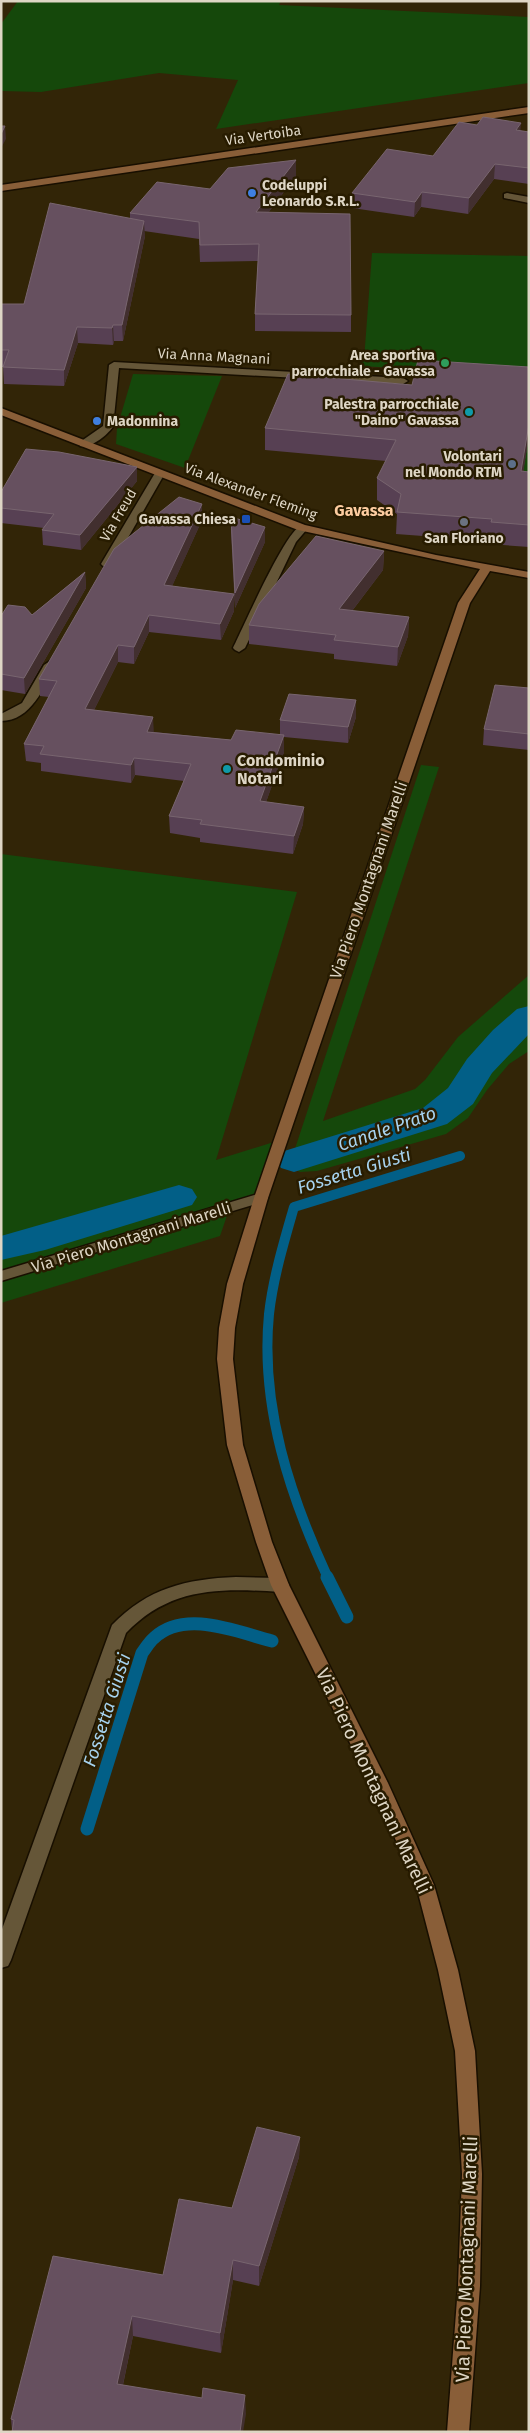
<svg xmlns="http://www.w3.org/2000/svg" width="530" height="2433" font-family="'Fira Sans',sans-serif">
  <rect width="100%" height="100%" fill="#322507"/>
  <g fill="#15480b">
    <polygon points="18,1 281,1 279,5 529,17 529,83 216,129 238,80 159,73 41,92 1,91 1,24"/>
    <polygon points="372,253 529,256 529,476 411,391 417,369 358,366 364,360"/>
    <polygon points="133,374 222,376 185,468 116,444 117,428"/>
    <polygon points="421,765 439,767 323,1121 415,1089 425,1080 458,1037 529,975 529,1051 509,1064 487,1090 468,1118 446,1134 317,1171 300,1172 289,1167"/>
    <polygon points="1,854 297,892 216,1160 280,1140 261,1198 230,1207 220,1236 1,1303"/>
  </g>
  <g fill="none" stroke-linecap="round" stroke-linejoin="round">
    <path stroke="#025f87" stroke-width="10" d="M 328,1578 C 290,1496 260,1406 269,1314 C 273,1278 284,1242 294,1207 L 460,1156"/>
    <g stroke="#025f87" stroke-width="13">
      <polyline points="327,1577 347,1617"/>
      <path d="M 87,1829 L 142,1653 C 146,1648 149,1642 154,1638 C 185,1609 237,1632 272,1641"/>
    </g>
    <g fill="#025f87" fill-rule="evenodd">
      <polygon points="529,1006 529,1034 492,1073 473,1104 447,1124 294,1172 281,1168 276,1160 281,1152 423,1108 448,1088 467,1059 493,1030 517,1009"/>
      <polygon points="179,1185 192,1189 197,1197 192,1205 45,1250 1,1260 1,1236"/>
    </g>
    <g stroke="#180f00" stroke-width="3">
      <g id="street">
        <polygon points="507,193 529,197 529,203 504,198 504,194"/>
        <path d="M 114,362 L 403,378 L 408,381 L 403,384 L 119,368 L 113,427 C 106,436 92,448 80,446 L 80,442 L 103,426 L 109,365 Z"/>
        <polygon points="160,470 165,473 113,564 107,567 103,566 101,564 155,473"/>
        <path d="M 302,525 L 308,528 L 296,542 L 245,648 L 239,652 L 235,650 L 233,648 C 243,628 286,529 302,525 Z"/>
        <path d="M 50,661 L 56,665 C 44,687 31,721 1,721 L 1,714 L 22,703 L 44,665 Z"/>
        <polygon points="261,1193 268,1198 266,1201 1,1281 1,1271"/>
        <path d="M 236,1577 L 280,1578 L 286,1580 L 289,1585 L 286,1590 L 280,1592 C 220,1588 170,1587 126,1633 L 11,1960 L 8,1966 L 1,1968 L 1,1932 L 112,1625 C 148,1588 186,1579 236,1577 Z"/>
      </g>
    </g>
    <g stroke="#180f00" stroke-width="3">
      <g id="secondary">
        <polygon points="529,107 529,113 1,191 1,185"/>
        <polygon points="1,408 305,525 436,555 529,572 529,578 490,571 470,603 268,1198 243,1284 235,1328 233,1359 243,1445 272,1542 289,1585 388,1783 434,1885 458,1970 475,2051 482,2174 480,2286 469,2432 447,2432 458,2286 462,2174 455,2051 438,1970 416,1885 370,1783 271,1585 256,1542 227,1445 217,1359 219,1328 227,1284 254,1198 458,603 480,569 298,530 1,415"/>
      </g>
    </g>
    <use href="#street" fill="#655638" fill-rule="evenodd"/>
    <use href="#secondary" fill="#895e38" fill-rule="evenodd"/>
  </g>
  <g fill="#574053">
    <polygon points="521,131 529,132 529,184 494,179 468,214 421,207 414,217 352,208 352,193 433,156"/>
    <polygon points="296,160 296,176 268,213 351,315 351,332 255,331 255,314 258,261 200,262 199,239 144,231 145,236 123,341 114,341 113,345 78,343 64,386 4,384 3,367 1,367 1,304 24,304 130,218 130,213 210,189"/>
    <polygon points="529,367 529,436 523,471 529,472 529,547 490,544 490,541 396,534 397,514 377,500 377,478 386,461 265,450 265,428"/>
    <polygon points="137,467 137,481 81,550 43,545 42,530 44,528 1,523 1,492"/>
    <polygon points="202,504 202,520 172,586 234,611 221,640 149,632 134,664 118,662 94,710 154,732 231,740 280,735 280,720 356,700 356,717 348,743 284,737 284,752 266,802 304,807 303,824 293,854 200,842 200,838 170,833 169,816 184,781 135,775 131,783 41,771 41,763 26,761 24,744 49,697 40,696 39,679"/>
    <polygon points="231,517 265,542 235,608 231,532"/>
    <polygon points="384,551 383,570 352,611 409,617 408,636 397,666 334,659 334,654 249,644 249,625"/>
    <polygon points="85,572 86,588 25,694 1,690 1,616 32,615"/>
    <polygon points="529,688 529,750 483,745 484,729"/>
    <polygon points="300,2137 299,2157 259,2286 233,2280 221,2353 133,2336 123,2385 246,2414 12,2430 11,2419 163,2275 232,2208"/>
  </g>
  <g fill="#422f2f">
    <polygon points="521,123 520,137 516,130"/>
    <polygon points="5,126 6,139 1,148 1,134"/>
    <polygon points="296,160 296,176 256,229 256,212"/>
    <polygon points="495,164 494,179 468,214 469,198"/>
    <polygon points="422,192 421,207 414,217 415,202"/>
    <polygon points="144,221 145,236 123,341 122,325"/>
    <polygon points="113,325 114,341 113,345 112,328"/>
    <polygon points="77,327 78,343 64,386 64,370"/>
    <polygon points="529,424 529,436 520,493 521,471"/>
    <polygon points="137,467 137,481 81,550 80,535"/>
    <polygon points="202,504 202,520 165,602 164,585"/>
    <polygon points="265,527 265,542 235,608 235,593"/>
    <polygon points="384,551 383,570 339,628 339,609"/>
    <polygon points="85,572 86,588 25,694 24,678"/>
    <polygon points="234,594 234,611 221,640 220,624"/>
    <polygon points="149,615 149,632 134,664 134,647"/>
    <polygon points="409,617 408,636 397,666 398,647"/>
    <polygon points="118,645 118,662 86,726 85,709"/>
    <polygon points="356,700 356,717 348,743 348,727"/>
    <polygon points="153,717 154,735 147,732"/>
    <polygon points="284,735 284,752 260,819 260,801"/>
    <polygon points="134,758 135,775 131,783 131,765"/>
    <polygon points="304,807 303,824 293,854 294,836"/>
    <polygon points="300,2137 299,2157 259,2286 259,2266"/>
    <polygon points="233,2260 233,2280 221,2353 220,2333"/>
    <polygon points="132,2316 133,2336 119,2403 117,2384"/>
    <polygon points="245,2395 246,2414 243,2432 240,2432"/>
  </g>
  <g fill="#66505f" stroke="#78656f">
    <polygon points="483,117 521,123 516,130 529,132 529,168 495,164 469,198 422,192 415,202 352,193 387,149 433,156 459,122 477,125"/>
    <polygon points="1,126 5,126 1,134"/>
    <polygon points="296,160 256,212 350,214 351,315 255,314 259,244 200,245 199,222 130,213 157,182 210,189 228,168"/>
    <polygon points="50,203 144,221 122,325 113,325 112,328 77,327 64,370 3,367 9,350 1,350 1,304 24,304"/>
    <polygon points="418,360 529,367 529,424 521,471 529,472 529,525 491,522 492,519 397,512 401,494 377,478 396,440 265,428 288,374 412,385"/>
    <polygon points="26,449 59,452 137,467 80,535 42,530 54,514 1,508 1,492"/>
    <polygon points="179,497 202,504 164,585 234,594 220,624 149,615 134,647 118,645 85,709 153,717 147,732 231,740 236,730 284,735 260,801 304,807 294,836 200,824 202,820 169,816 191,764 134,758 131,765 40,754 44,746 24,744 57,681 39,679 114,549"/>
    <polygon points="231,517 265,527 235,593"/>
    <polygon points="316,536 384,551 339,609 409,617 398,647 334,640 336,635 249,625 259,604"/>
    <polygon points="85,572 24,678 1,674 1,616 8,605 25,607 32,615"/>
    <polygon points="495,685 529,688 529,734 484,729"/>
    <polygon points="289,694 356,700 348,727 280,720"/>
    <polygon points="257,2127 300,2137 259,2266 233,2260 220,2333 132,2316 117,2384 202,2398 203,2388 245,2395 240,2432 12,2432 14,2420 11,2419 53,2256 163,2275 179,2199 232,2208"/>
  </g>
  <g fill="#3f7fe0" stroke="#281c00" stroke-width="2">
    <circle cx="252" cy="193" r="5"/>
    <circle cx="97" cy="421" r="5"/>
  </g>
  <circle fill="#2e9e5b" stroke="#281c00" stroke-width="2" cx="445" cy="363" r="5"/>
  <g fill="#0f9aa8" stroke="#281c00" stroke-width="2">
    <circle cx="469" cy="412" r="5"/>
    <circle cx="227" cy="769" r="5"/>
  </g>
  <circle fill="#5c6f8a" stroke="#281c00" stroke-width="2" cx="512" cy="464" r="5"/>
  <rect fill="#1a4fb4" stroke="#281c00" stroke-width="2" x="241" y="514" width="10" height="10" rx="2.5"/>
  <circle fill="#6b7280" stroke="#281c00" stroke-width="2" cx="464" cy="522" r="5"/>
  <g text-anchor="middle" stroke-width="5" stroke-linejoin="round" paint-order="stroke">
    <g font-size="14" fill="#ded6c5" stroke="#281c00">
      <text transform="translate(263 135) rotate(-8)" y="5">Via Vertoiba</text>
      <text transform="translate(214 356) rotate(3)" y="5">Via Anna Magnani</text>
      <text transform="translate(251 491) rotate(20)" y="5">Via Alexander Fleming</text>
      <text transform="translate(118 515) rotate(-60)" y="5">Via Freud</text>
    </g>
    <g font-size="14" font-weight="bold" fill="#ded6c5" stroke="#281c00" text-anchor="end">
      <text x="262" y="190" text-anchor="start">Codeluppi<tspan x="262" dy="16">Leonardo S.R.L.</tspan></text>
      <text x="435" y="360">Area sportiva<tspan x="435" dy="16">parrocchiale - Gavassa</tspan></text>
      <text x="459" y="409">Palestra parrocchiale<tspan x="459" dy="16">"Daino" Gavassa</tspan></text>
      <text x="107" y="426" text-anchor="start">Madonnina</text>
      <text x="502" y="461">Volontari<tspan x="502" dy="16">nel Mondo RTM</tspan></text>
      <text x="236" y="524">Gavassa Chiesa</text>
      <text x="464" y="543" text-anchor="middle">San Floriano</text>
    </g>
    <g font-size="16" font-weight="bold" fill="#fdcca0" stroke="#281c00">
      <text x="364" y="516">Gavassa</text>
    </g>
    <g font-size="16" font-weight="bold" fill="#ded6c5" stroke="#281c00" text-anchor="start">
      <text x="237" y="766">Condominio<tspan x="237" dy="18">Notari</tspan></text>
    </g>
    <g font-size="16" fill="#ded6c5" stroke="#281c00">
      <text transform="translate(368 880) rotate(-71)" y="6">Via Piero Montagnani Marelli</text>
      <text transform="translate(131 1237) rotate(-17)" y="6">Via Piero Montagnani Marelli</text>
    </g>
    <g font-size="18" font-style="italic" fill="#a6d2ee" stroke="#281c00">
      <text transform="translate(387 1129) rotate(-19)" y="6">Canale Prato</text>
      <text transform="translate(354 1171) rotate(-17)" y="6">Fossetta Giusti</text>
      <text transform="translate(107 1710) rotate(-72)" y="6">Fossetta Giusti</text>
    </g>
    <g font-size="19" fill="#ded6c5" stroke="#281c00">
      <text transform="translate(374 1781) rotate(65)" y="7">Via Piero Montagnani Marelli</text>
      <text transform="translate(466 2259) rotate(-88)" y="7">Via Piero Montagnani Marelli</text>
    </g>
  </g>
  <rect width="530" height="2433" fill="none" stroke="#ded6c5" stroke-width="5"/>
</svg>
